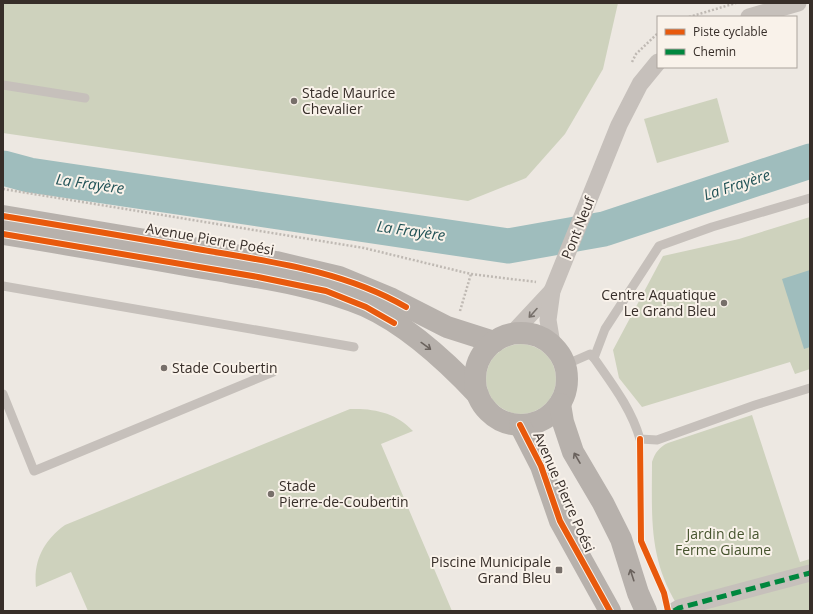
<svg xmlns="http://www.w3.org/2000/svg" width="813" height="614" font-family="'Open Sans',sans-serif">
  <rect width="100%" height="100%" fill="#ede8e2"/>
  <g fill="#ced2bd">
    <polygon points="3,3 618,3 603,69 565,134 526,178 468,201 3,133"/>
    <polygon points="717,98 729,142 657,163 644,119"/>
    <polygon points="810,217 810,369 795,374 790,362 642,407 619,378 613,350 663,256 739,239"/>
    <circle cx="521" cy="379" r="35"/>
    <path d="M 350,409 C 374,408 397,413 413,431 L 381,444 L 452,611 L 88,611 L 71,572 L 36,587 C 33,561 44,540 65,525 Z"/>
    <path d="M 752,415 L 800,562 L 810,559 L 810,611 L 681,611 C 648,561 652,519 652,462 C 655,453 659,447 668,443 Z"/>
  </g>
  <polygon fill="#9fbdbd" points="810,270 810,347 804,349 782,279"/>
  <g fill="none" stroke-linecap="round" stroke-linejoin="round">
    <polyline stroke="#9fbdbd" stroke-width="35" points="3,168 29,175 508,246 604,229 810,161"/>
    <g stroke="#bfb9b3" stroke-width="2.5" stroke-dasharray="2 2" stroke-linecap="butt">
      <polyline points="689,17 736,3"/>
      <polyline points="632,62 636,54 658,33"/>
      <polyline points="3,189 364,248 471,274 536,282"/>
      <polyline points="460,311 471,274"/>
    </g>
    <g stroke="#c6c0bb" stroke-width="9">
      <polyline points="3,85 85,98"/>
      <polyline points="3,286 354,347"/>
      <polyline points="594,358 605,329 659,246 712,227 810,198"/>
      <path d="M 564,362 L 574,361 L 590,354 L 594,358 C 612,384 631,408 640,439 L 657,440 L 755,405 L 810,388"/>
      <polyline points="3,394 34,471 273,372"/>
    </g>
    <g stroke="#c6c0bb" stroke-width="17">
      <polyline points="749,17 798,3"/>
      <polyline points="512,334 552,291"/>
      <polyline points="552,344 548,320 552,291 619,125 640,84 658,62"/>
      <polyline points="674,611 679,608 810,573"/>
    </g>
    <g stroke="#b7b1ac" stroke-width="22">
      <polyline points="3,216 276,262 339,277 392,299 447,327 494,342"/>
      <path d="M 3,234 C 72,245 140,257 209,269 C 261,278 316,285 365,306 C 407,325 447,362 478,395"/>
      <circle cx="521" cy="379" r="46"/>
      <polyline points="560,404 563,422 573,452 603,503 621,539 638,593 646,611"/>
      <polyline points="520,425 541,466 560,521 610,611"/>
    </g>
    <polyline stroke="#00873e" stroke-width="5" stroke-dasharray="10 5" stroke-linecap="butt" points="674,611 679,608 810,573"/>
    <g stroke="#f9f2ea" stroke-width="8">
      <g id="cycleway">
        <path d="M 3,216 C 70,227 137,238 203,250 C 273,262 344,271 406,307"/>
        <polyline points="3,234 258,277 326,291 366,307 394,323"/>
        <polyline points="520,425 541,466 560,521 610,611"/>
        <polyline points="640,439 641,541 664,593 668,611"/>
      </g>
    </g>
    <use href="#cycleway" stroke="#e8590c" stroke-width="6"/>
  </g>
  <defs><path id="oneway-shaft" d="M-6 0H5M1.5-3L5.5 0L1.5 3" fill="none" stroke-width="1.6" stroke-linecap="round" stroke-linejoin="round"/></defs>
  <use stroke="#77706b" href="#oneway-shaft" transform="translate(533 313) rotate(132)"/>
  <g stroke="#6a625d">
    <use href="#oneway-shaft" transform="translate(426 346) rotate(36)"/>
    <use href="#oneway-shaft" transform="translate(577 458) rotate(-120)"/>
    <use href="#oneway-shaft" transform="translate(632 575) rotate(-108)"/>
  </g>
  <g fill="#776f6a" stroke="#f9f2ea" stroke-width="1.5">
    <circle cx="294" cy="101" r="4"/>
    <circle cx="724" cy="303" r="4"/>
    <circle cx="164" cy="368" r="4"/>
    <circle cx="271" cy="494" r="4"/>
    <rect x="555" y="566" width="8" height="8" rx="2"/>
  </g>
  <g text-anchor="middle" stroke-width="4" stroke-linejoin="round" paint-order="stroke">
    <g font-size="14" fill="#372e29" stroke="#f9f2ea" text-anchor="start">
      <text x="302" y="98">Stade Maurice<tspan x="302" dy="16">Chevalier</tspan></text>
      <text x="716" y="300" text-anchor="end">Centre Aquatique<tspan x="716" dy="16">Le Grand Bleu</tspan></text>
      <text x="172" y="373">Stade Coubertin</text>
      <text x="279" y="491">Stade<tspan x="279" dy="16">Pierre-de-Coubertin</tspan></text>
      <text x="551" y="567" text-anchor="end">Piscine Municipale<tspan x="551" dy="16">Grand Bleu</tspan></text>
    </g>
    <g font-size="14" fill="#372e29" stroke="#f9f2ea">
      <text transform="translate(578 228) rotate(-68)" y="5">Pont Neuf</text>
      <text transform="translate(210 239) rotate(10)" y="5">Avenue Pierre Poési</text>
      <text transform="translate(564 492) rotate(66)" y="5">Avenue Pierre Poési</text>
    </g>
    <g font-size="14" fill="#46542e" stroke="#f9f2ea">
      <text x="723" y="539">Jardin de la<tspan x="723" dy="16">Ferme Giaume</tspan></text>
    </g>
    <g font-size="15" font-style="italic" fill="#215256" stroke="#f9f2ea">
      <text transform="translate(90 184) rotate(8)" y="5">La Frayère</text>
      <text transform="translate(737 185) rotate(-18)" y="5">La Frayère</text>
      <text transform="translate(411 231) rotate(8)" y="5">La Frayère</text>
    </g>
  </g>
  <rect width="813" height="614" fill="none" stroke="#372e29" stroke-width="8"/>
  <rect x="657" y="16" width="140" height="52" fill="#f9f2ea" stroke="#aba49d"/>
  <rect x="665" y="29" width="20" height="6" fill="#e8590c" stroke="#aba49d"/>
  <text x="693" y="36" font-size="12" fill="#372e29">Piste cyclable</text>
  <rect x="665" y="49" width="20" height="6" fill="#00873e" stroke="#aba49d"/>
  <text x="693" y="56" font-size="12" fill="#372e29">Chemin</text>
</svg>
